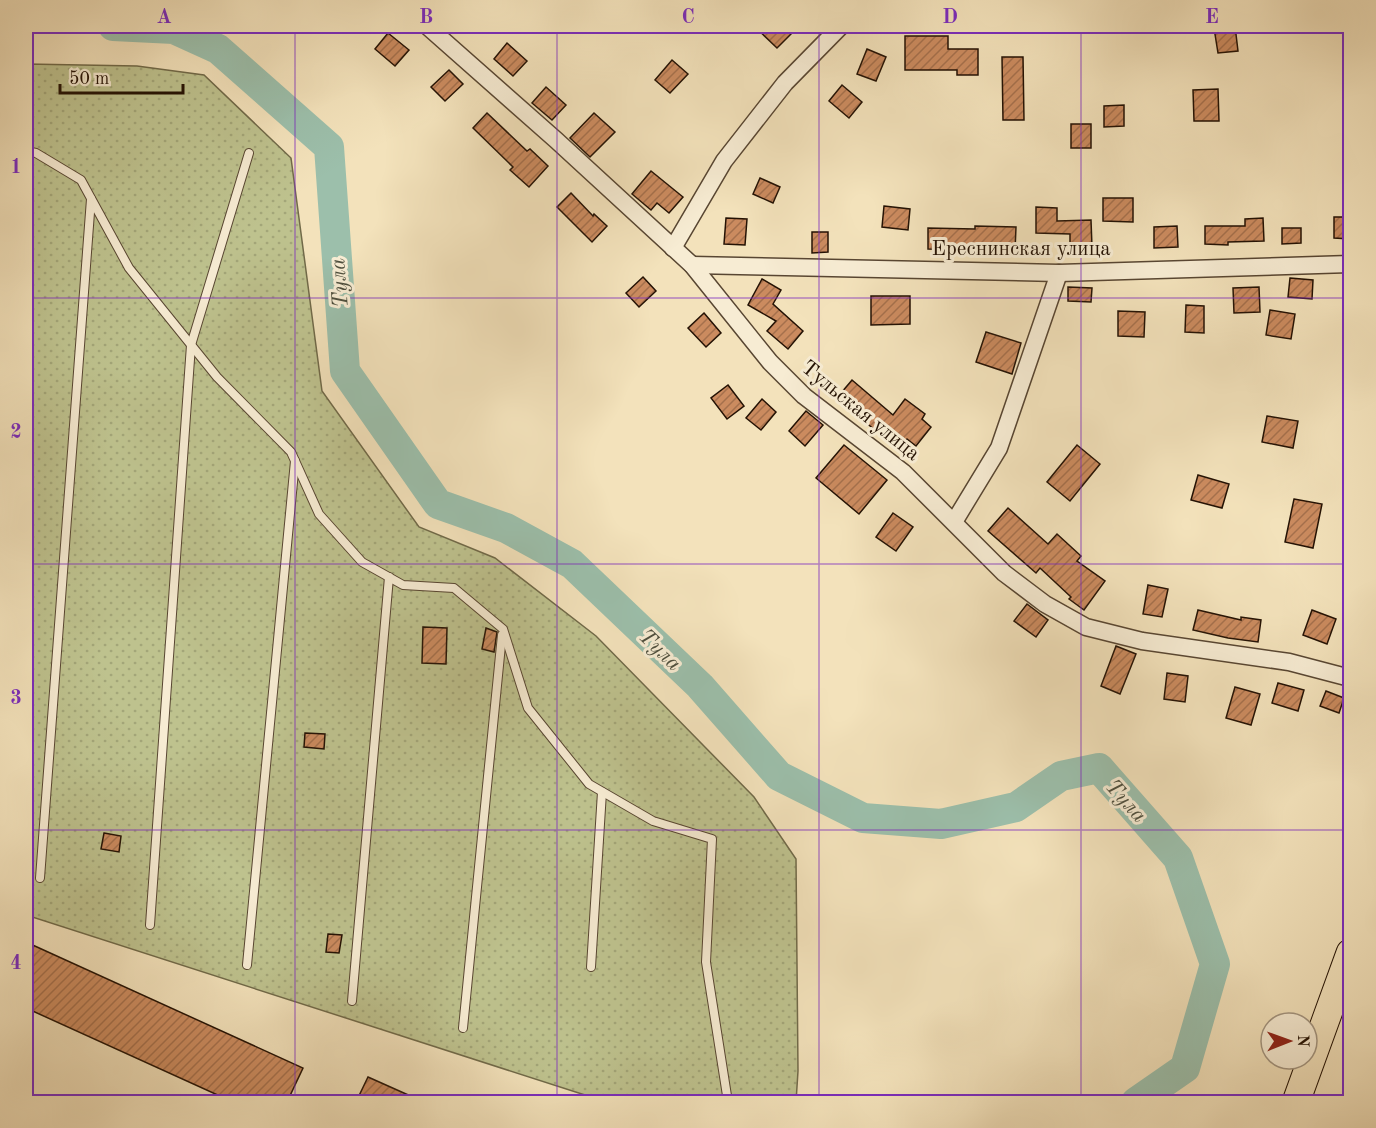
<svg xmlns="http://www.w3.org/2000/svg" width="1376" height="1128" font-family="'Old Standard TT',serif">
  <defs>
    <pattern id="grass-dots" width="8" height="8" patternUnits="userSpaceOnUse" patternTransform="scale(1.5)"><rect width="8" height="8" fill="#bec28e"/><path d="M2 2h.1M6 6h.1" fill="none" stroke="#a3a679" stroke-width="1.8" stroke-linecap="round"/></pattern>
    <pattern id="building-hatch" width="6" height="6" patternUnits="userSpaceOnUse" patternTransform="scale(1.5)"><rect width="6" height="6" fill="#cb8b5f"/><path d="M-1 1l2-2M0 6l6-6M5 7l2-2" fill="none" stroke="#a5704c"/></pattern>
  </defs>
  <rect width="100%" height="100%" fill="#f3e2bb"/>
  <filter id="stains"><feTurbulence type="fractalNoise" baseFrequency=".00333" numOctaves="4"/><feColorMatrix values="0 0 0 0 .2 0 0 0 0 .09 0 0 0 0 .02 0 0 0 .5 -.17"/></filter>
  <radialGradient id="worn" r=".72"><stop offset=".6" stop-color="#630" stop-opacity="0"/><stop offset="1" stop-color="#630" stop-opacity=".3"/></radialGradient>
  <polygon fill="url(#grass-dots)" stroke="#716a49" stroke-width="1.5" points="26,64 137,66 204,75 291,158 322,391 419,527 495,558 596,636 754,797 796,859 798,1071 796,1102 619,1102 585,1095 26,915"/>
  <g fill="none" stroke-linecap="round" stroke-linejoin="round">
    <polyline stroke="#9cbfab" stroke-width="30" points="113,26 174,29 218,49 329,147 345,371 438,504 506,528 572,564 700,686 779,776 863,818 941,824 1016,807 1061,776 1099,768 1178,858 1215,964 1185,1068 1136,1102"/>
  </g>
  <g fill="url(#building-hatch)" stroke="#241204" stroke-width="1.5">
    <polygon points="754,26 799,26 777,48"/>
    <polygon points="1235,26 1238,51 1218,53 1214,28"/>
    <polygon points="388,33 409,50 395,66 375,49"/>
    <polygon points="905,36 948,36 948,49 978,49 978,75 957,75 957,70 905,70"/>
    <polygon points="507,43 527,61 513,76 494,59"/>
    <polygon points="867,49 886,57 876,81 857,74"/>
    <polygon points="1002,57 1023,57 1024,120 1003,120"/>
    <polygon points="672,60 688,74 670,93 655,80"/>
    <polygon points="449,70 463,84 445,101 431,87"/>
    <polygon points="842,85 862,102 849,118 829,101"/>
    <polygon points="546,87 566,105 552,120 532,103"/>
    <polygon points="1218,89 1219,121 1194,121 1193,90"/>
    <polygon points="1124,105 1124,126 1104,127 1104,106"/>
    <polygon points="487,113 527,151 530,149 548,166 529,187 510,170 513,167 473,128"/>
    <polygon points="594,113 615,132 590,157 570,138"/>
    <rect x="1071" y="124" width="20" height="24"/>
    <polygon points="651,171 683,197 669,213 657,203 651,210 632,194"/>
    <polygon points="760,178 780,187 773,203 753,194"/>
    <polygon points="571,193 593,216 594,214 607,226 592,242 557,207"/>
    <polygon points="1103,198 1133,198 1133,222 1103,221"/>
    <polygon points="884,206 910,209 908,230 882,227"/>
    <polygon points="1036,207 1057,208 1057,221 1091,220 1092,247 1070,248 1070,234 1036,233"/>
    <polygon points="1334,217 1350,217 1350,239 1334,238"/>
    <polygon points="726,218 747,219 745,245 724,244"/>
    <polygon points="1263,218 1264,241 1228,242 1228,245 1205,244 1205,226 1245,226 1245,219"/>
    <polygon points="975,226 1016,227 1015,251 928,249 928,228 975,229"/>
    <polygon points="1177,226 1178,247 1154,248 1154,227"/>
    <polygon points="1282,228 1301,228 1301,243 1282,244"/>
    <polygon points="812,232 828,232 828,252 812,253"/>
    <polygon points="643,277 656,291 639,307 626,293"/>
    <polygon points="1290,278 1313,280 1312,299 1288,297"/>
    <polygon points="762,279 781,290 773,304 803,331 788,349 767,331 776,321 748,305"/>
    <polygon points="1068,287 1092,288 1091,302 1068,301"/>
    <polygon points="1259,287 1260,312 1234,313 1233,288"/>
    <polygon points="871,296 910,296 910,324 871,325"/>
    <polygon points="1186,305 1204,306 1204,333 1185,332"/>
    <polygon points="1270,310 1295,314 1291,339 1266,335"/>
    <polygon points="1118,311 1145,312 1144,337 1118,336"/>
    <polygon points="704,313 721,333 706,347 688,328"/>
    <polygon points="986,332 1021,343 1012,374 976,362"/>
    <polygon points="852,380 893,415 905,399 925,414 922,419 931,427 916,446 907,439 899,449 836,399"/>
    <polygon points="728,385 744,406 727,419 711,398"/>
    <polygon points="762,399 776,412 761,430 746,418"/>
    <polygon points="806,411 823,425 805,446 789,431"/>
    <polygon points="1267,416 1298,421 1293,448 1262,442"/>
    <polygon points="844,445 887,480 859,514 816,478"/>
    <polygon points="1077,445 1100,464 1070,501 1047,482"/>
    <polygon points="1198,475 1229,484 1222,508 1191,500"/>
    <polygon points="1294,499 1322,504 1313,548 1285,542"/>
    <polygon points="1008,508 1048,544 1057,534 1081,556 1077,561 1105,581 1084,610 1069,599 1071,597 1040,568 1036,573 988,531"/>
    <polygon points="893,513 913,527 896,551 876,537"/>
    <polygon points="1148,585 1168,589 1162,617 1143,614"/>
    <polygon points="1027,604 1048,620 1036,637 1014,621"/>
    <polygon points="1198,610 1241,620 1241,617 1261,620 1258,642 1228,638 1193,630"/>
    <polygon points="1312,610 1336,619 1327,644 1303,635"/>
    <polygon points="423,627 447,628 446,664 422,663"/>
    <polygon points="486,628 497,632 494,652 482,649"/>
    <polygon points="1116,646 1136,654 1120,694 1101,686"/>
    <polygon points="1167,673 1188,676 1185,702 1164,699"/>
    <polygon points="1278,683 1304,690 1298,711 1272,703"/>
    <polygon points="1235,687 1260,694 1251,725 1226,718"/>
    <polygon points="1326,691 1344,698 1339,713 1320,706"/>
    <polygon points="305,733 325,734 324,749 304,747"/>
    <polygon points="104,833 121,836 119,852 101,849"/>
    <polygon points="328,934 342,935 339,953 326,952"/>
    <polygon points="26,942 303,1068 287,1102 233,1102 26,1008"/>
    <polygon points="368,1077 424,1102 356,1102"/>
  </g>
  <g fill="none" stroke-linecap="round" stroke-linejoin="round">
    <g stroke="#584632" stroke-width="10">
      <g id="lane">
        <polyline points="26,151 36,153 81,180 129,268 217,377 291,452 319,514 362,562 403,585 454,588 503,629 528,708 589,784 653,821 712,839 706,962 728,1102"/>
        <polyline points="40,878 91,199"/>
        <polyline points="150,925 191,345 249,153"/>
        <polyline points="247,965 295,461"/>
        <polyline points="591,967 602,792"/>
        <polyline points="352,1001 389,577"/>
        <polyline points="463,1028 502,635"/>
      </g>
    </g>
    <g stroke="#584632" stroke-width="19">
      <g id="street">
        <polyline points="427,26 556,140 692,265 770,362 804,396 903,472 1004,573 1045,604 1086,627 1142,641 1289,662 1350,678"/>
        <polyline points="673,248 724,161 785,83 841,26"/>
        <polyline points="692,265 1059,273 1350,264"/>
        <polyline points="954,522 999,448 1059,273"/>
      </g>
    </g>
    <g stroke="#241204" stroke-width="29">
      <polyline id="primary" points="1296,1102 1350,953"/>
    </g>
    <use href="#lane" stroke="#f7ecd3" stroke-width="8"/>
    <use href="#street" stroke="#f7ecd3" stroke-width="16"/>
    <use href="#primary" stroke="#f3e2bb" stroke-width="27"/>
    <polyline stroke="#241204" stroke-width="4.5" stroke-dasharray="10 10" stroke-linecap="butt" points="26,1084 38,1102"/>
  </g>
  <path fill="none" stroke="#7b2cbf" stroke-width="1.5" stroke-opacity="0.55" d="M 295,26 L 295,1102M 557,26 L 557,1102M 819,26 L 819,1102M 1081,26 L 1081,1102M 26,298 L 1350,298M 26,564 L 1350,564M 26,830 L 1350,830"/>
  <g text-anchor="middle" stroke-width="6" stroke-linejoin="round" paint-order="stroke">
    <g font-size="21" fill="#241204" stroke="#f7ecd3">
      <text x="1021" y="255">Ереснинская улица</text>
      <text transform="translate(861 410) rotate(39)" y="7">Тульская улица</text>
    </g>
    <g font-size="22" font-style="italic" fill="#4e4f3e" stroke="#f7ecd3">
      <text transform="translate(338 283) rotate(-94)" y="8">Тула</text>
      <text transform="translate(661 649) rotate(44)" y="8">Тула</text>
      <text transform="translate(1127 800) rotate(48)" y="8">Тула</text>
    </g>
  </g>
  <rect width="1376" height="1128" fill="none" stroke="#f3e2bb" stroke-width="66"/>
  <g transform="translate(1289 1041) rotate(89)"><circle r="28" fill="#f7ecd3" stroke="#a39580" stroke-width="1.5"/>
  <path d="M0-4.5L10 22L0 15L-10 22Z" fill="#8f2418"/>
  <text y="-9" font-size="16" font-weight="bold" text-anchor="middle" fill="#241204">N</text>
  </g>
  <path d="M60 84v9h123v-9" fill="none" stroke="#241204" stroke-width="3"/>
  <text x="69" y="84" font-size="18" fill="#241204" stroke="#f7ecd3" stroke-width="4.5" paint-order="stroke">50 m</text>
  <rect x="33" y="33" width="1310" height="1062" fill="none" stroke="#7b2cbf" stroke-width="2"/>
  <g font-size="20" text-anchor="middle" font-weight="bold" fill="#7b2cbf">
    <text x="164" y="23">A</text>
    <text x="426" y="23">B</text>
    <text x="688" y="23">C</text>
    <text x="950" y="23">D</text>
    <text x="1212" y="23">E</text>
    <text x="16" y="173">1</text>
    <text x="16" y="438">2</text>
    <text x="16" y="704">3</text>
    <text x="16" y="969">4</text>
  </g>
  <rect width="100%" height="100%" filter="url(#stains)"/>
  <rect width="100%" height="100%" fill="url(#worn)"/>
</svg>
